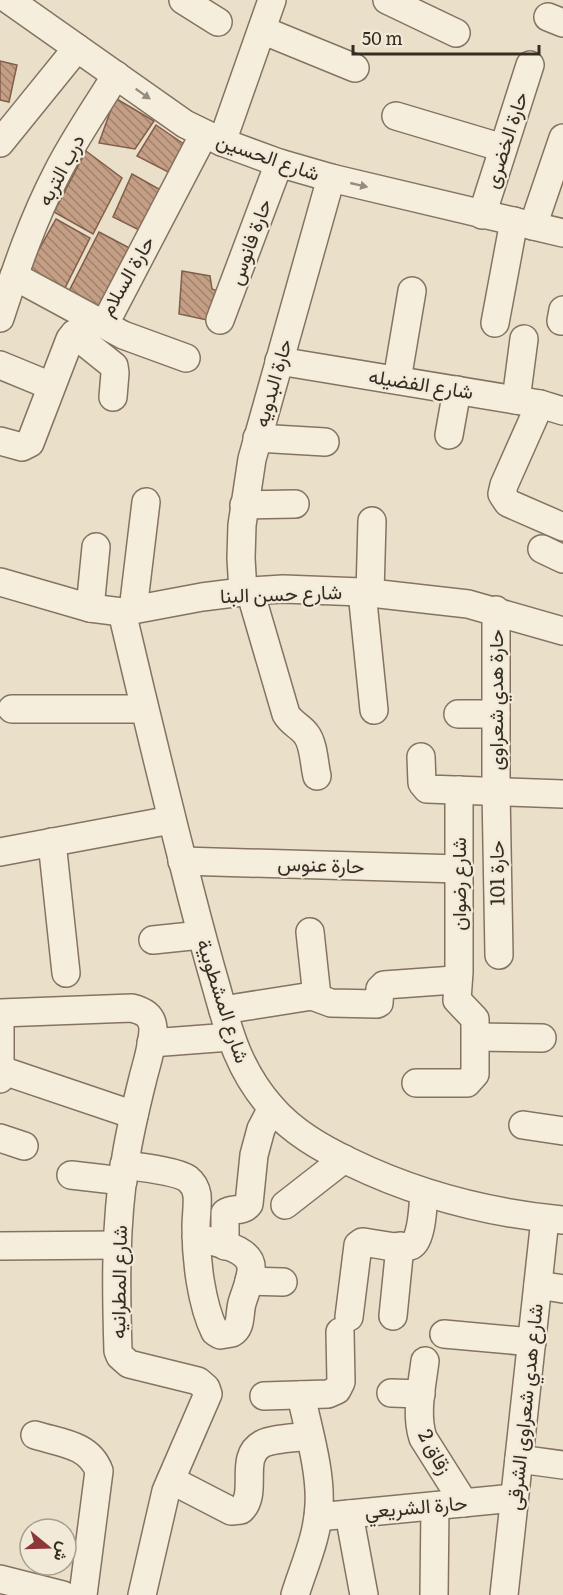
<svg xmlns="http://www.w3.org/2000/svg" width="563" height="1595" font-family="Literata,Vazirmatn,serif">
  <defs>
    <pattern id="building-back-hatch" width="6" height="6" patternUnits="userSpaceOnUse" patternTransform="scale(1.5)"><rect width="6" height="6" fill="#c49e85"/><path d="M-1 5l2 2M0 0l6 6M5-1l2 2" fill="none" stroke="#a0816c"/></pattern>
  </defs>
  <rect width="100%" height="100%" fill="#eae0ca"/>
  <g fill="url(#building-back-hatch)" stroke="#815e49" stroke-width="1.5">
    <polygon points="0,61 17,65 9,102 0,100"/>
    <polygon points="115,98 154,121 135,149 99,143"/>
    <polygon points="156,125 191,149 178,177 137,156"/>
    <polygon points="86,151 122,178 93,234 54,212"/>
    <polygon points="132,174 175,198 159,240 113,217"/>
    <polygon points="56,219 90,238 64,290 27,271"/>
    <polygon points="99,232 139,253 107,313 68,293"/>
    <polygon points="182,271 210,276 212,289 226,294 216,322 179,314"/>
  </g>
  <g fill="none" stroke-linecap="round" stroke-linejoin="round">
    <g stroke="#857360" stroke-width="30">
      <g id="minor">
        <polyline points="9,0 185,124 222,142 279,163 331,178 563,233"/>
        <polyline points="183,0 218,22"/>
        <polyline points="387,0 456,33"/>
        <polyline points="548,17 563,23"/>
        <polyline points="262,30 355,68"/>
        <polyline points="396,116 503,148"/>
        <polyline points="222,142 272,0"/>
        <polyline points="0,143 77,48"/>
        <polyline points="482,215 530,65"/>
        <polyline points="533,226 563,138"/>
        <polyline points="14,276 123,335 186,358"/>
        <path d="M 0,318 C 16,269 33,219 57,173 C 74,139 96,108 116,75"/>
        <polyline points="220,320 279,163"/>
        <polyline points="561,321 563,310"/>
        <polyline points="495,323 514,221"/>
        <polyline points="74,334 114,366 115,373 113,397"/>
        <polyline points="279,361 540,404 563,411"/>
        <polyline points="0,365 51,386"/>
        <polyline points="397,380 412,291"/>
        <polyline points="516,400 524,339"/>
        <polyline points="540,404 504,485 502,494 508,503 563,527"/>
        <polyline points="449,435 457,390"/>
        <polyline points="257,438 325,442"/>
        <path d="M 0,441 L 22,447 L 30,443 L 70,339 C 81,325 99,328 110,314 L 204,134"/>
        <polyline points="244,505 295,504"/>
        <polyline points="542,549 563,559"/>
        <polyline points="0,582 90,608 122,612 202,597 250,591 283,589 362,592 468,604 563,631"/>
        <path d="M 250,591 L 286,714 C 291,723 300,726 306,734 C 314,744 314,764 317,776"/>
        <polyline points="243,592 241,558 242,525 252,459 331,178"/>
        <polyline points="362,592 374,710"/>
        <polyline points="370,593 372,521"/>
        <polyline points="90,608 96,547"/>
        <polyline points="133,610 146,502"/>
        <polyline points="496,610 496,791 499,955"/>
        <path d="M 122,612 C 144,706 167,800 191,894 C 199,925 207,955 216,986 C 229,1033 239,1071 272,1108 C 293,1132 321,1148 350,1162 C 418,1195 488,1213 563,1220"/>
        <polyline points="12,709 144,709"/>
        <polyline points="458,714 496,714"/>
        <polyline points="421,757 422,783 427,789 563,794"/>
        <polyline points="52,842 66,973"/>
        <polyline points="0,852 171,820"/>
        <polyline points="182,861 459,869"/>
        <polyline points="310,932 317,997"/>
        <polyline points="153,940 201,935"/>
        <polyline points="223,1010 312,996 331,1003 377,1004 379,1003 380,989 384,985 454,980 458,977"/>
        <path d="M 0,1013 L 132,1008 C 143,1011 152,1015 153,1028 C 153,1045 147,1062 143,1078 C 136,1106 129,1134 125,1163 C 115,1225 116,1289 118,1351 L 120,1356 L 129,1364 L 198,1381 L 206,1388 L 208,1394 L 166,1491 L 142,1595"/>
        <polyline points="0,1014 0,1079"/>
        <polyline points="476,1037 542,1038"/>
        <polyline points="151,1043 230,1037"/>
        <polyline points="1,1070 134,1115"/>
        <polyline points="416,1083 467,1083 475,1074 475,1019 457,1000 459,972 459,790"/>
        <polyline points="523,1125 563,1131"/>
        <polyline points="0,1138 24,1146"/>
        <path d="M 124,1165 C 139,1167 177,1171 188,1179 C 193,1183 196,1189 197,1195 C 198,1205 196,1217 196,1227 C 196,1259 201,1304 215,1332 L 220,1335 L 232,1333 C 242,1327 239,1314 242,1303 C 245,1293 250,1282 251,1271 C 254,1247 214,1243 196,1237"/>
        <polyline points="71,1175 123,1181"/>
        <polyline points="285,1205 344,1159"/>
        <polyline points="0,1246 117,1245"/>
        <path d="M 225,1246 L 225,1213 C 233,1207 242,1213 249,1204 L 254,1155 L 261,1129 L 272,1108"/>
        <polyline points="249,1281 283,1282"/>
        <polyline points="538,1285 563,1289"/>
        <polyline points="393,1316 400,1246"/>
        <path d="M 349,1317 L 358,1245 L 362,1242 C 374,1243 399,1250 410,1246 C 422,1243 423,1205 424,1193"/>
        <polyline points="444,1334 532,1342"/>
        <path d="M 425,1361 C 422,1386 415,1414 423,1438 L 464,1503"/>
        <polyline points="391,1393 421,1394"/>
        <polyline points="264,1396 328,1394 337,1390 341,1382 340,1332"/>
        <path d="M 35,1435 C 60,1443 89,1444 99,1471 L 83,1595"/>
        <polyline points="519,1459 563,1465"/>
        <path d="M 171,1480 L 231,1511 L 241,1510 C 259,1493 238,1457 262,1444 C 273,1438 297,1438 309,1436"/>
        <polyline points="349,1514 364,1595"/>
        <polyline points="318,1517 514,1498"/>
        <polyline points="0,1579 63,1595"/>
        <path d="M 295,1595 C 304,1566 318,1536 319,1505 C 321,1471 308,1429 301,1395"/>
        <polyline points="434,1595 435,1506"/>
        <polyline points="504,1595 545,1219"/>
      </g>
    </g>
    <use href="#minor" stroke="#f5eedd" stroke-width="27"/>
  </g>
  <defs><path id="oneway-solid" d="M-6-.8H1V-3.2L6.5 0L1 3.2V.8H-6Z" transform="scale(1.5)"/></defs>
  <g fill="#968d80">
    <use href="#oneway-solid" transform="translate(143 94) rotate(35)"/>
    <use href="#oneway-solid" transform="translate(359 185) rotate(13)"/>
  </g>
  <g text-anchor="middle" stroke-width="4.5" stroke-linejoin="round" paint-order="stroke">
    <g font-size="20" fill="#372c22" stroke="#f2ead9">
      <text transform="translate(506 140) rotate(-72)" y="7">حارة الخضرى</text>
      <text transform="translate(268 157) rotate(19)" y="7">شارع الحسين</text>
      <text transform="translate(61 170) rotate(-62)" y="7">درب التربه</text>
      <text transform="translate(250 242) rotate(-70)" y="7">حارة فانوس</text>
      <text transform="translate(127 276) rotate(-60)" y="7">حارة السلام</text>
      <text transform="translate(273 383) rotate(-74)" y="7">حارة البدويه</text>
      <text transform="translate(421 384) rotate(9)" y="7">شارع الفضيله</text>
      <text transform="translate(281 594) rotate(-2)" y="7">شارع حسن البنا</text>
      <text transform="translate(496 700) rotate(-90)" y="7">حارة هدي شعراوى</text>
      <text transform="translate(321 865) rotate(2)" y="7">حارة عنوس</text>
      <text transform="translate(497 873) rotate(-91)" y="7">حارة 101</text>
      <text transform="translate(459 884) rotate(-90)" y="7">شارع رضوان</text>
      <text transform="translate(223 1001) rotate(72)" y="7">شارع المشطوبية</text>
      <text transform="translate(119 1282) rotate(-89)" y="7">شارع المطرانيه</text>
      <text transform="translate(525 1407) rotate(-84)" y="7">شارع هدي شعراوى الشرقى</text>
      <text transform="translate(435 1452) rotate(62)" y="7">زقاق 2</text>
      <text transform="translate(416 1507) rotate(-5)" y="7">حارة الشريعي</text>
    </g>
  </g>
  <g transform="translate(48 1547) rotate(109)"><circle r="28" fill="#f2ead9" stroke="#a79e90" stroke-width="1.5"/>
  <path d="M0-4.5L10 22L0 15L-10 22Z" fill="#8d373a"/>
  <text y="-9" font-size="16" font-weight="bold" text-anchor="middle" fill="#372c22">ش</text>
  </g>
  <path d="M353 45v9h186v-9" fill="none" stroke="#372c22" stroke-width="3"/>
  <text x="362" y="45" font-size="18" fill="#372c22" stroke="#f2ead9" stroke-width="4.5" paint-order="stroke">50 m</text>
</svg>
